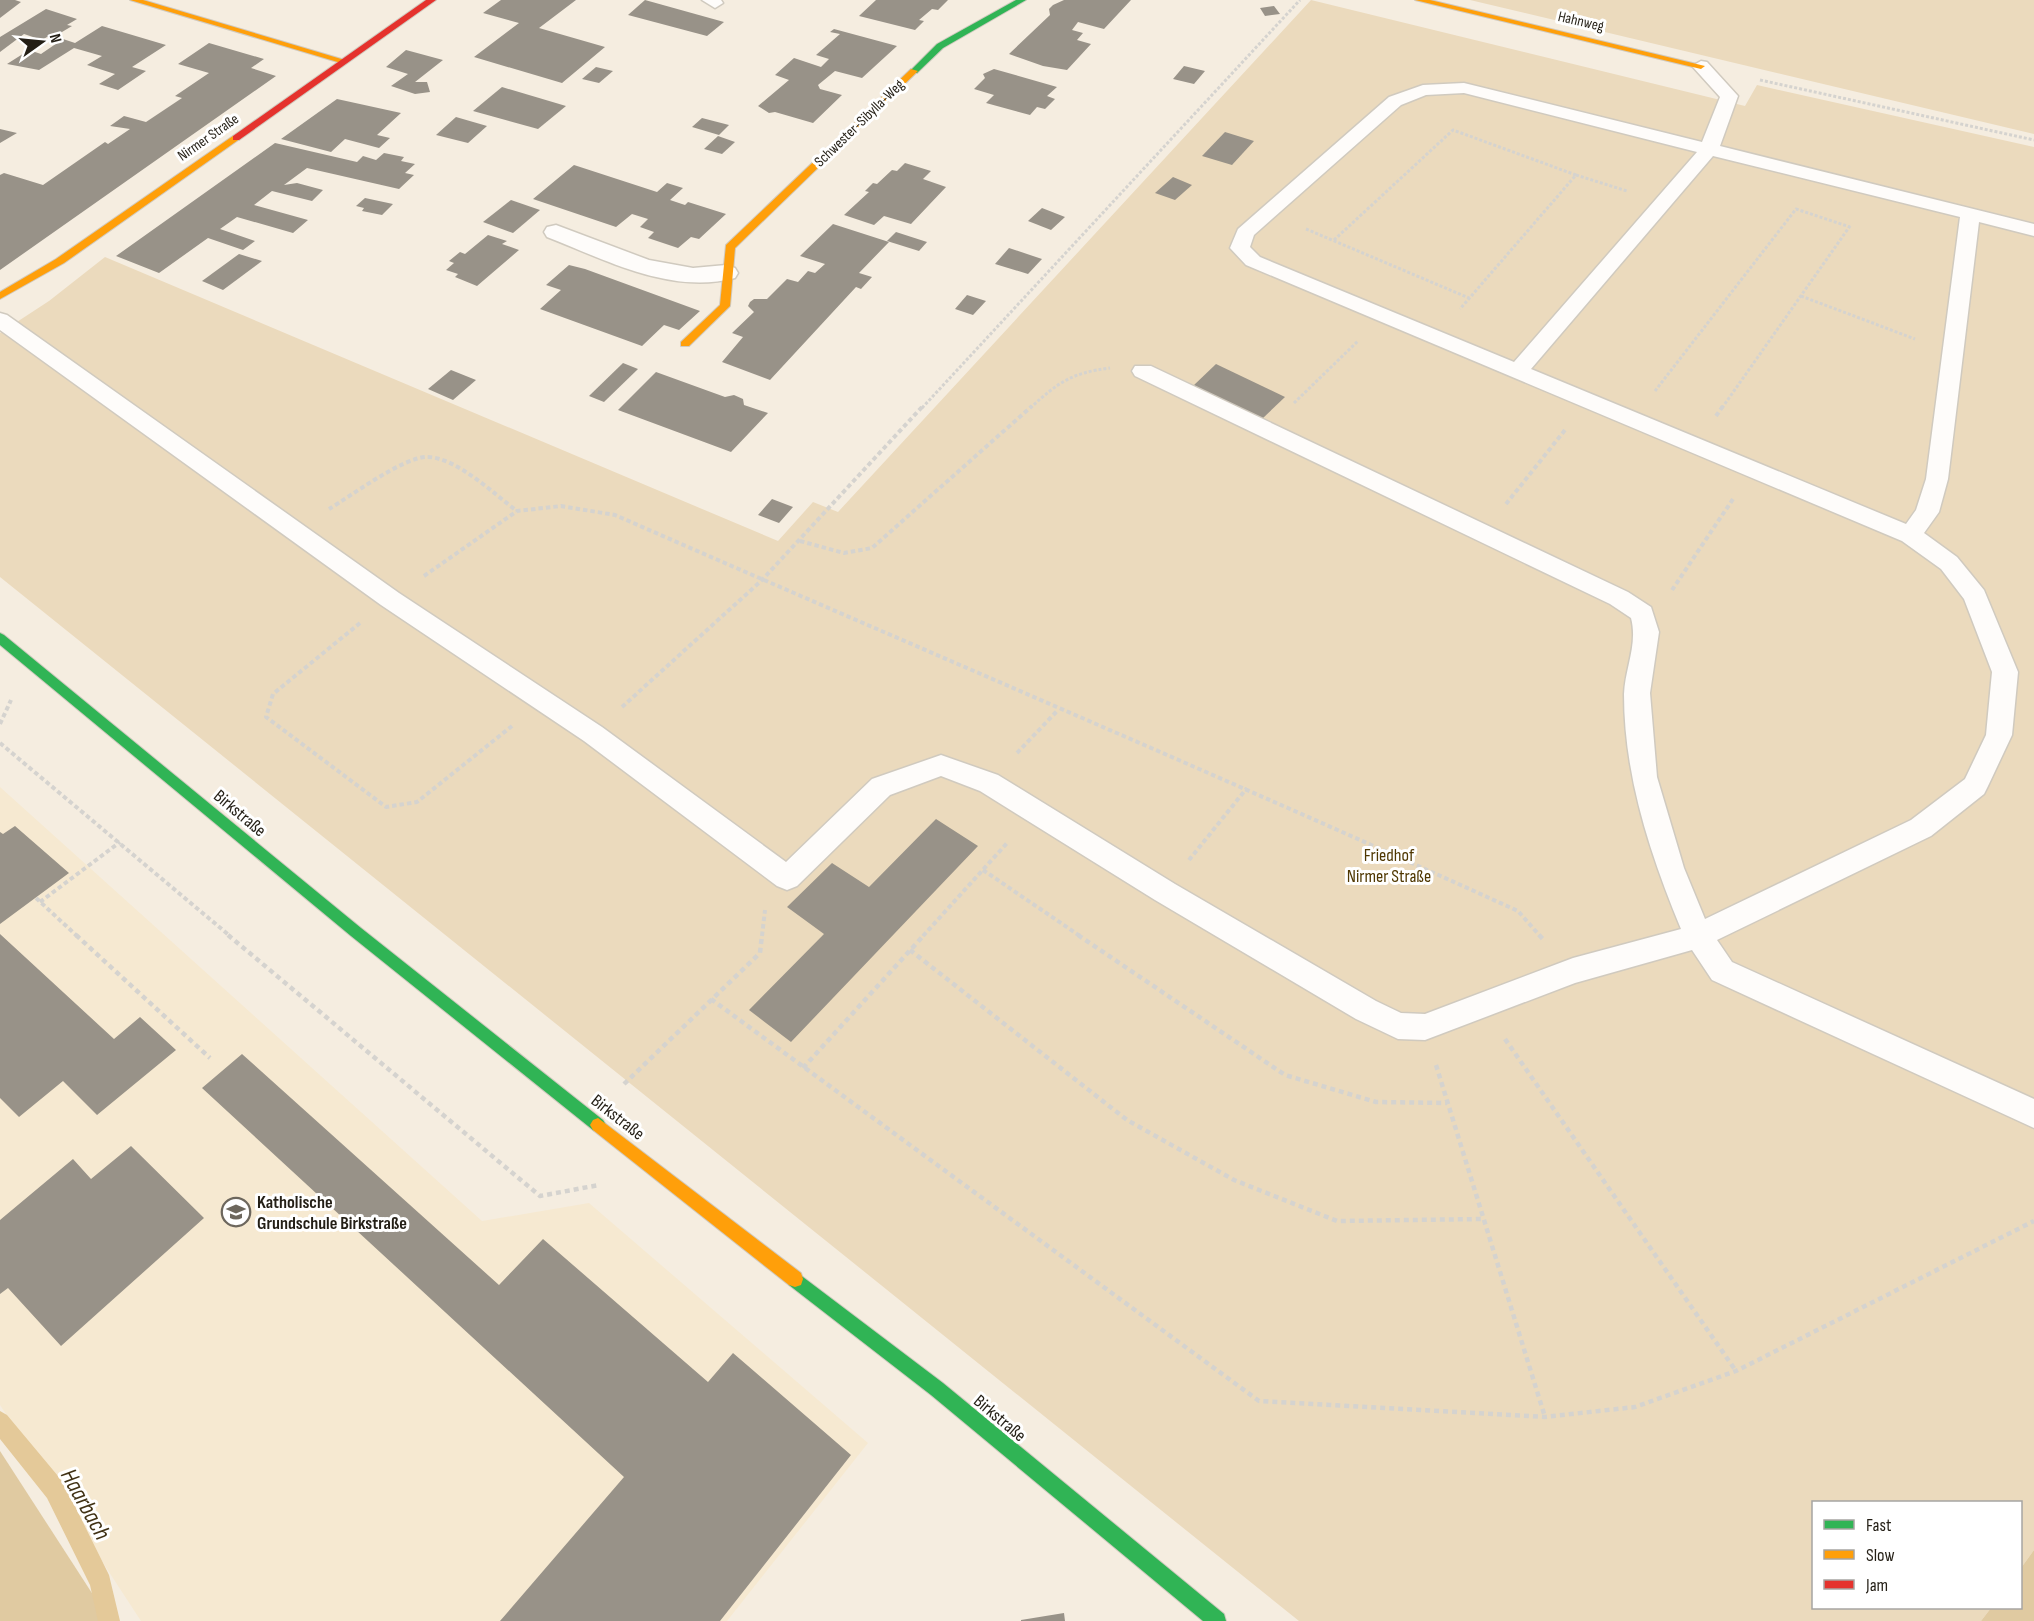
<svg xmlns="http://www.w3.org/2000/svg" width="2034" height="1621" font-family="'Sofia Sans Condensed',sans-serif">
  <rect width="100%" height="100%" fill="#f5ede0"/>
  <polygon fill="#f6e9d1" points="0,787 482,1221 589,1203 868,1443 727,1621 141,1621 0,1405"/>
  <g fill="#ebdabd">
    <polygon points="1311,0 1745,106 1757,85 2034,147 2034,1550 2021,1568 2020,1502 1814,1502 1814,1608 1991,1608 1981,1621 1299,1621 0,577 0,333 49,301 105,257 778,541 813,502 838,512"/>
    <polygon points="1470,0 2034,0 2034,134"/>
  </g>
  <g fill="#e0caa1">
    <polygon points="0,1451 110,1621 0,1621"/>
    <polygon points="2034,1550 2034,1621 1981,1621 1991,1608 2020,1608 2021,1568"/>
  </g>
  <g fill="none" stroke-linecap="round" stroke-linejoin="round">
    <polygon fill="#e4c999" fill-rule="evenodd" points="0,1411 7,1415 63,1482 109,1575 120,1621 98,1621 90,1585 47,1498 0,1439"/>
  </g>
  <g fill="#989288">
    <polygon points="0,0 15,0 21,2 0,18"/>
    <polygon points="501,0 576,0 539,28 605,47 562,83 474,57 519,23 483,13"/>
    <polygon points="645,0 724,22 707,36 628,15"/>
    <polygon points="876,0 948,0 938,10 932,9 919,20 924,21 915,30 859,16"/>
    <polygon points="1064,0 1131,0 1104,29 1078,22 1072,30 1083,33 1077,40 1091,44 1067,70 1043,66 1009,54 1050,15 1049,9 1053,5"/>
    <polygon points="1274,6 1280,14 1265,16 1260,8"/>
    <polygon points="46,9 77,19 67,25 72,26 52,38 47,37 42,40 24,34 0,52 0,37"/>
    <polygon points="102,26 166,45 132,67 146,71 118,90 99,84 115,74 87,65 102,56 74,48 39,70 7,64 29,50 41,54 63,39 75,43"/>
    <polygon points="834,29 897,46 862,78 835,71 818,85 820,89 842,95 813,123 775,112 769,113 758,106 789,80 775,75 794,58 821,67 829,59 816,55 840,34 830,32"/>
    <polygon points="209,43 264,59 251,68 276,76 0,270 0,175 4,173 43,185 105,142 108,144 130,129 110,126 124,116 146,122 182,98 175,96 209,73 178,64"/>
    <polygon points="406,50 443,60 415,82 427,82 430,92 415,94 391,86 408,74 386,67"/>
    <polygon points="1184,66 1205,71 1194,84 1173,79"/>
    <polygon points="596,67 613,71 599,83 582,79"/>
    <polygon points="994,69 1057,87 1047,96 1055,99 1045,109 1037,107 1030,115 986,103 994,95 974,89 985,78 983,74"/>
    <polygon points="502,87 566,106 538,129 473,111"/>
    <polygon points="337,99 401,113 377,135 390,138 379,148 345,139 331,152 281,139"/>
    <polygon points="456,117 487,126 468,143 436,135"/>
    <polygon points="702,118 729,125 719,135 692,127"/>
    <polygon points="0,129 17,133 0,143"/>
    <polygon points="1225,132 1254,141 1232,165 1202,156"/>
    <polygon points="718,136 735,142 722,154 704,149"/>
    <polygon points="275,143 357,162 363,156 376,160 384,153 404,157 401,161 415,164 405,173 414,175 399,189 307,168 284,185 297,183 323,190 312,201 272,191 254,205 308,220 293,233 237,217 220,229 255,241 243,250 208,238 159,273 116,256"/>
    <polygon points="905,163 931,171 923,179 946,187 911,224 884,216 874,225 844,215 869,192 865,191 873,183 877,184 892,170 897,171"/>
    <polygon points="574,165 657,192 667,183 683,188 670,200 685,205 688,202 726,214 699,239 691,237 678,248 648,238 654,232 640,227 648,219 632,214 616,227 533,199"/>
    <polygon points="1173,177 1192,185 1175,200 1155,193"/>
    <polygon points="365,198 393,204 382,215 362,211 364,208 356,206"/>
    <polygon points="511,200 540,210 513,233 483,222"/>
    <polygon points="1042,208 1065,217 1051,230 1028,221"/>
    <polygon points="833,224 889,242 859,273 872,277 861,289 856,287 770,380 722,362 743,337 732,333 754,312 748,306 750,302 754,299 767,299 787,279 798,282 808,271 815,273 825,264 800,256"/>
    <polygon points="896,232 927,242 919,251 887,241"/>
    <polygon points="488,235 507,241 502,244 519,250 477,286 455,277 458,274 446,270 454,263 449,261 460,252 465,254"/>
    <polygon points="1009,248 1042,259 1028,274 995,264"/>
    <polygon points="239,254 262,261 223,290 202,281"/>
    <polygon points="569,265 585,269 700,311 679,330 664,325 642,346 540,309 561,290 546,285"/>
    <polygon points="967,295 986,301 973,315 955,309"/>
    <polygon points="623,363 638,369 604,402 589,396"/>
    <polygon points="1216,364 1285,397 1262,419 1193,386"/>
    <polygon points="451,370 476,380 453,400 428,389"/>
    <polygon points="656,372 725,397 734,395 743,399 744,405 768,413 731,452 618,410"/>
    <polygon points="772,499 793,507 779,523 758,515"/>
    <polygon points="936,819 978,846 791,1042 749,1010 824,934 787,907 832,863 869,887"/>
    <polygon points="15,826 69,873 0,924 0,832 3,834"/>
    <polygon points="0,934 114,1039 140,1017 176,1050 97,1115 63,1081 19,1117 0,1098"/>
    <polygon points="242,1054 499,1285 543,1239 708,1382 733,1353 851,1455 720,1621 500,1621 624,1477 202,1088"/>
    <polygon points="131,1146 204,1218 61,1346 8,1288 0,1294 0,1220 73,1159 91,1179"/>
    <polygon points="1064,1613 1065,1621 1021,1621 1021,1620"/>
  </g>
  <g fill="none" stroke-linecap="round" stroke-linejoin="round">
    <g stroke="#d0cabf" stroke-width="3">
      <g id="lane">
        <polygon points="702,0 721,0 723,3 715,8"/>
        <path d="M 1701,61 L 1707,62 L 1738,96 L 1720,146 L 2034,224 L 2034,236 L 1979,222 L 1948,479 L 1939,512 L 1924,533 L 1957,557 L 1984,590 L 2018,672 L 2012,735 L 1988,786 L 1984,794 L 1931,836 L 1717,940 L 1732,962 L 2034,1099 L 2034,1128 L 1712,980 L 1692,950 L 1575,983 L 1425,1040 L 1398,1039 L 1356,1019 L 1155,900 L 980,791 L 941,776 L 890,795 L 797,886 L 787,890 L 777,886 L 584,741 L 381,605 L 0,330 L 0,313 L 7,315 L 399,593 L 602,727 L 786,862 L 872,779 L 941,755 L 998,775 L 1175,884 L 1376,1001 L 1401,1013 L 1425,1014 L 1573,958 L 1681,929 C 1650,854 1624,776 1624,694 C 1625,668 1638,644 1631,618 L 1610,604 L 1135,376 L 1132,371 L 1135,366 L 1151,366 L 1628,592 L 1651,607 L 1659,632 L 1650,693 L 1657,777 L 1684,868 L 1705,919 L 1911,820 L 1965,779 L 1986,735 L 1992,672 L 1964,599 L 1941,569 L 1902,541 L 1246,265 L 1230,248 L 1238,229 L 1389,97 L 1423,85 L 1464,83 L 1702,142 L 1720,97 L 1692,66 ZM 1464,93 L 1697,152 L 1514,362 L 1260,257 L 1250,247 L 1254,235 L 1401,105 L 1426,95 ZM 1713,156 L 1960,217 L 1926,479 L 1916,510 L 1906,524 L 1531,369 Z"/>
      </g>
    </g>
    <g stroke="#d0cabf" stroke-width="3">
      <path id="street" d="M 556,225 L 649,260 L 693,268 L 726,265 L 735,268 L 738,273 L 735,278 C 671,295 606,260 547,237 L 544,232 L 547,227 Z"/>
    </g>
    <g stroke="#d0cabf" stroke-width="2">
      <g id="fast">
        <polygon points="1016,0 1026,0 943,48 917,73 910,71 937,44"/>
        <polygon points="0,633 4,635 361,928 603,1120 606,1125 603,1130 598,1132 593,1130 351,936 0,645"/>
        <polygon points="795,1271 943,1383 1224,1614 1226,1621 1203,1621 931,1395 789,1285 787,1279 789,1273"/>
      </g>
    </g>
    <g stroke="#d0cabf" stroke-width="2">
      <g id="slow">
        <polygon points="130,0 143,0 348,61 341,63"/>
        <polygon points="1415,0 1430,0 1705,66 1701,69"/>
        <polygon points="911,69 918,71 735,248 730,306 689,346 681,346 681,342 720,305 726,245"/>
        <polygon points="233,136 241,138 64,263 0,299 0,292 56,259"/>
        <polygon points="598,1118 801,1273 803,1279 801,1285 795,1287 789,1285 593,1130 590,1125 593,1120"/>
      </g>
    </g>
    <g stroke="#d0cabf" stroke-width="2">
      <polygon id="jam" points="426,0 436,0 239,140 233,140 233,136"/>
    </g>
    <g stroke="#d5d3cf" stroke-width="3" stroke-dasharray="3 2" stroke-linecap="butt">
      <polyline points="1760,80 2034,140"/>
      <polyline points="1576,175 1627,191"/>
      <polyline points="1306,229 1469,298"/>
      <polyline points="1334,240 1453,130 1576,175 1460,309"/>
      <polyline points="1801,296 1915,339"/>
      <polyline points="1655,391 1796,209 1850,227"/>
      <polyline points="1294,403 1358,341"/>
      <polyline points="922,408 1300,0"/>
      <path d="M 1030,408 C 1059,382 1071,373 1110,368"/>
      <polyline points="1722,408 1850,226"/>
    </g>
    <g stroke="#d5d3cf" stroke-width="4" stroke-dasharray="4.5 3" stroke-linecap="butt">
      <polyline points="1716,416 1723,406"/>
      <polyline points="1506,504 1565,430"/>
      <path d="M 329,509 C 351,496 403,457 427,457 C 456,457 494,494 517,511"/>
      <polyline points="800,541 844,553 872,548 1032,406"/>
      <path d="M 424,576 L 517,511 L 561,506 L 615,515 C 916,647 1219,775 1518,911 L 1540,936"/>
      <polyline points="1672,590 1733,499"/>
      <polyline points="360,623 273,694 266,717 386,807 417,802 512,726"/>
      <polyline points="622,707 761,581 923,406"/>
      <polyline points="0,724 11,700"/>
      <polyline points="0,743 230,936"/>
      <polyline points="1017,753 1058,710"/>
      <polyline points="1189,860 1247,788"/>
      <polyline points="983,870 1080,936"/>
      <polyline points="36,898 77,936"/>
      <polyline points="40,902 120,842"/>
      <polyline points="762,936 765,910"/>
      <polyline points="923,936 1008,842"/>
    </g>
    <g stroke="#d5d3cf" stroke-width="4.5" stroke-dasharray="5 4" stroke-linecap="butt">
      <polyline points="76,935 210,1058"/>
      <polyline points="228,935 540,1196 599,1185"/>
      <polyline points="1078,935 1285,1075 1376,1102 1447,1103"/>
      <polyline points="1539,935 1544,940"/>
      <polyline points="910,950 1127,1120 1234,1180 1337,1221 1484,1219"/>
      <polyline points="711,999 1259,1401 1545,1417 1635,1407 1736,1371 2034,1221"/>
      <polyline points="1505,1039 1736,1371"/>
      <polyline points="1436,1065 1545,1417"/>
      <polyline points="803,1068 924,935"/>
      <polyline points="624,1084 760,953 762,935"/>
    </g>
    <use href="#lane" fill="#fefcfa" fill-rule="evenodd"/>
    <use href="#street" fill="#fefcfa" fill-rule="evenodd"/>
    <use href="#fast" fill="#30b455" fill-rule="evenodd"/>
    <use href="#slow" fill="#ff9f0a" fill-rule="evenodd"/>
    <use href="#jam" fill="#e5322d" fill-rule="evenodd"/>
  </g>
  <defs>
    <g id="school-ring" transform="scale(1.5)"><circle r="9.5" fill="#fff" stroke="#6d675d" stroke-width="1.5"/><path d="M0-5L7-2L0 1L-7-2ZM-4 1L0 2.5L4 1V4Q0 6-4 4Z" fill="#6d675d"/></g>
  </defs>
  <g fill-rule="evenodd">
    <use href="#school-ring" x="236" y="1212"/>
  </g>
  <g text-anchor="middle" stroke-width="6" stroke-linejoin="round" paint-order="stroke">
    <g font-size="15" fill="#241f16" stroke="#fff">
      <text transform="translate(1581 21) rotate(13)" y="5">Hahnweg</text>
      <text transform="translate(859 123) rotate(-44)" y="5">Schwester-Sibylla-Weg</text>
      <text transform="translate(208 137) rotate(-35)" y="5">Nirmer Straße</text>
    </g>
    <g font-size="18" fill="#241f16" stroke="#fff">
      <text transform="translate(240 813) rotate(40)" y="6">Birkstraße</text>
      <text transform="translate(618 1117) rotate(38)" y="6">Birkstraße</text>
      <text transform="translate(1000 1418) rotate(40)" y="6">Birkstraße</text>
    </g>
    <g font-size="18" fill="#4f3701" stroke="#fff">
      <text x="1389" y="861">Friedhof<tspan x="1389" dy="21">Nirmer Straße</tspan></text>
    </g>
    <g font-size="18" font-weight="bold" fill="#241f16" stroke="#fff" text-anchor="start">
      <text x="257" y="1208">Katholische<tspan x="257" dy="21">Grundschule Birkstraße</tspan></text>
    </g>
    <g font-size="24" font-style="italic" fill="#413215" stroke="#fff">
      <text transform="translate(86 1504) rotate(61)" y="8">Haarbach</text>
    </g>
  </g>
  <rect x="1812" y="1501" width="210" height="108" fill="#ffffff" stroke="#a7a5a2" stroke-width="1.5"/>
  <rect x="1824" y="1520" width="30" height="9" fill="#30b455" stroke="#a7a5a2" stroke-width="1.5"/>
  <text x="1866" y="1531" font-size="18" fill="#241f16">Fast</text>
  <rect x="1824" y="1550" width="30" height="9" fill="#ff9f0a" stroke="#a7a5a2" stroke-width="1.5"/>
  <text x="1866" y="1561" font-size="18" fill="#241f16">Slow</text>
  <rect x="1824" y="1580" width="30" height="9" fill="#e5322d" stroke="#a7a5a2" stroke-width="1.5"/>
  <text x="1866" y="1591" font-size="18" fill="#241f16">Jam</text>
  <g transform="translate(42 42) rotate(75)" stroke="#ffffff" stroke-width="4.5" paint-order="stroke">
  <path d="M0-4.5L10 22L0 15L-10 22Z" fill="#241f16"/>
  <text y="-9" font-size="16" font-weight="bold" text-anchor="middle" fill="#241f16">N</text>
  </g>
</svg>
